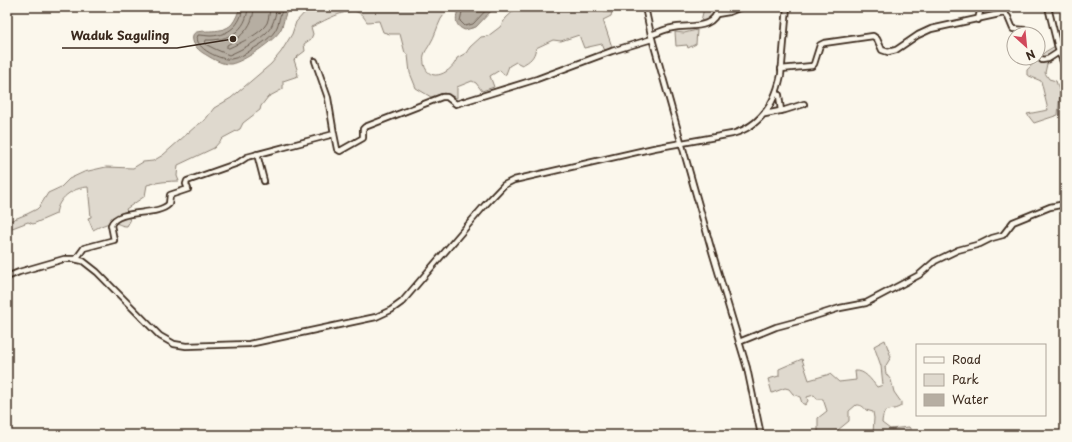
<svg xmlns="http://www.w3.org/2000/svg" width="1072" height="442" font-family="'Playpen Sans',sans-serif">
  <rect width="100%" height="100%" fill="#fbf7ec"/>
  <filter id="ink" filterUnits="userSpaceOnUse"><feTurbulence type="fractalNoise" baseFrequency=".025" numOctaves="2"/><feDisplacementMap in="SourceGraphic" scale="8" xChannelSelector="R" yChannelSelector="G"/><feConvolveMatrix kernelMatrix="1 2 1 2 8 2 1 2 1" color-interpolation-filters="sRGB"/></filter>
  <g filter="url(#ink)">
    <g fill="#dfd9ce" stroke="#8d8276">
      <path d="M 314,7 L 451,7 C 448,12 444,14 441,19 C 437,27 435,36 430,44 C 428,48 425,51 424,55 C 423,58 424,61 424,64 C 429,85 453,72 457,58 L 466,53 L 470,47 L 481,37 L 488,36 L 500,27 L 506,18 L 518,7 L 603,7 L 605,12 L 612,12 L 611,16 L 603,20 L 612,47 L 605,51 L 602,44 L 584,48 L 579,35 L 561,41 L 553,40 L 536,48 C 534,58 530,61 522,65 L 516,62 L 509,66 L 506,74 L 504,75 L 500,70 L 490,76 L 494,87 L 482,91 L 476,83 L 472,81 L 457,87 L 457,98 L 444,93 L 431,97 L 416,88 L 410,73 L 408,55 L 405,53 L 400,34 L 390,34 L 383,32 L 379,21 L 367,22 C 365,19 362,14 359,13 C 348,6 321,23 311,27 L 313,34 L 311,39 L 304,44 L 305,51 L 297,57 L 294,60 L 297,69 L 298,76 L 283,81 L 283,89 L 268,97 L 261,106 L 260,110 L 243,123 L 240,129 L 223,138 L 214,148 L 178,165 L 177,176 L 179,181 C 170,181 156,182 147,185 L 145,196 L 126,209 L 130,221 L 127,226 C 121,226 120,224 115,223 C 108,222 99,227 93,230 L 88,218 L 91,217 L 88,187 C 72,188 58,198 56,214 L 33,224 L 28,222 L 7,230 L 7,222 L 27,214 L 37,209 L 40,206 L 48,193 L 61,187 L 69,179 L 84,172 L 106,167 L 133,168 L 143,162 L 153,161 L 163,155 L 196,126 L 205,120 L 214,108 L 231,98 L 271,64 L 281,52 L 292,34 L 296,22 L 306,11 Z"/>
      <path d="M 697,7 L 716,7 C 715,15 709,19 701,21 L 704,8 Z"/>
      <polygon points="697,30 696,44 688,48 687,45 676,46 675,32 684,33"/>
      <polygon points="1065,40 1065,52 1047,64 1045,73 1049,79 1056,81 1060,93 1058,115 1034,123 1027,114 1048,110 1041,81 1027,75 1027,70 1045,52"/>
      <path d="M 885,340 L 891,357 L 885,367 L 886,374 L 891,380 L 894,392 L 901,402 L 901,406 C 890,413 883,405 882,423 L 890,429 L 909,427 L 911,430 L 912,435 L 870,435 L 873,433 L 874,418 L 873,412 L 866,410 C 863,406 861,405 856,405 L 849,411 L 849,421 L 838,430 L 838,435 L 818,435 L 818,418 L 827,411 L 823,399 L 817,399 L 814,395 L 807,397 L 808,401 L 805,405 L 802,403 L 800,397 L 793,394 L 789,389 L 785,388 L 772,393 L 768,379 L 779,376 L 779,369 L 802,359 L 809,380 L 830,374 L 839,382 L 856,380 L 855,371 C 865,370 871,380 877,387 L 883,385 L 881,366 L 874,346 Z"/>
    </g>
    <g fill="#b6aea2" stroke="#85796d">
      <path d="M 240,7 L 291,7 C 283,14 285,21 281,29 C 276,40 243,62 231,64 C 221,65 210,57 203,53 C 197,49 191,43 193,35 C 196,27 221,36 232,24 C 236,19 238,13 240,7 Z"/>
      <path d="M 459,7 L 495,7 L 476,27 L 465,30 C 453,26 456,16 459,7 Z"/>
    </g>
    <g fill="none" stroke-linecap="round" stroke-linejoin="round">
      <g stroke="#6c5f53" stroke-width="1">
        <path d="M 243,7 C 241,25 229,35 211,36 C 207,36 203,35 198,35 C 192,48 223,61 231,59 C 238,58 246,54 251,50 C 260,45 273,37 277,27 C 280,20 279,13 285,7"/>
        <path d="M 248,7 C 247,31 228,41 206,40 L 205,44 L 215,49 L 229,55 C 241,50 267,37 272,25 C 275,19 275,13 278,7"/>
        <path d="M 254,7 C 254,25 242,37 227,45 L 227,48 L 229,48 C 240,43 261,34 267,23 C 269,18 269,12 271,7"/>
        <polyline points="463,7 460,21 465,26 473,24 489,7"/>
      </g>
      <g stroke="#3b2a1e" stroke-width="8">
        <g id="street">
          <polyline points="645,7 651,35"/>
          <path d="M 719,7 C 713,32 689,24 672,28 C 665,29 658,33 651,35 L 711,248 L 747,368 L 761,435"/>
          <polyline points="1048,7 1059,52 1065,66"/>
          <polyline points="717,14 729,12 741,7"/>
          <polyline points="978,20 981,7"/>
          <polyline points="1038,56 1042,60 1048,59 1065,48"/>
          <polyline points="315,61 328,98 334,134"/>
          <polyline points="781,69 812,66 814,64 820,45 824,43 873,36 877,39 882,50 888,52 896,50 918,35 931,29 1004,13 1008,17 1013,29 1025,30 1029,34"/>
          <polyline points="779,95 781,111"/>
          <polyline points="765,114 785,110 804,104"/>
          <polyline points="257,154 264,181"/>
          <path d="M 76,259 L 84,248 L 114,240 L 111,225 C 118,208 157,217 169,204 L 170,195 L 188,189 L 186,184 L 187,181 L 238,163 L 247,157 L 334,134 L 337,149 L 340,151 L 363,138 L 363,129 L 365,127 L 442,97 L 447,97 L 456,104 L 537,79 L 612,51 L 652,39"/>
          <path d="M 7,277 L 19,272 L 64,259 L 74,259 L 83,261 L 97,272 L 160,336 L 174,344 L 186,346 L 249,344 L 376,317 L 391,310 L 402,302 L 485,205 L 504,185 L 514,180 L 654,148 L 732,134 C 761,126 775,104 781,75 L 787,7"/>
          <polyline points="739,342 776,327 802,320 840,308 866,303 919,275 935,261 958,250 980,244 992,238 1003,235 1013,222 1050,207 1065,204"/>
        </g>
      </g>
      <use href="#street" stroke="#fbf7ec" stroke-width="4.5"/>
    </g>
  </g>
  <path fill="none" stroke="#3b2a1e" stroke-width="1.5" d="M233 39L177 48H62"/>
  <circle fill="#3b2a1e" stroke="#fbf7ec" stroke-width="1.5" cx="233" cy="39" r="4"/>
  <g font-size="12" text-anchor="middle" font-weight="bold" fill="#3b2a1e" stroke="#fbf7ec" stroke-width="4" stroke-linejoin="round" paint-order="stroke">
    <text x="120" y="40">Waduk Saguling</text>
  </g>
  <rect width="1072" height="442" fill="none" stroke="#fbf7ec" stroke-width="24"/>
  <rect x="12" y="12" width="1048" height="418" fill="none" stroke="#3b2a1e" stroke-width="1.5" filter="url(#ink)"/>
  <rect x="916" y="344" width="130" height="72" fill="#fbf7ec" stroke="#aea59a"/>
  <rect x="924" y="357" width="20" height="6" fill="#fbf7ec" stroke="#aea59a"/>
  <text x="952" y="364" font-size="12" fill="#3b2a1e">Road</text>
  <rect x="924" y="374" width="20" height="12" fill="#dfd9ce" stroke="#aea59a"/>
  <text x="952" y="384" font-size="12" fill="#3b2a1e">Park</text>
  <rect x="924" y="394" width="20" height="12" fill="#b6aea2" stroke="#aea59a"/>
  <text x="952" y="404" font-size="12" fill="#3b2a1e">Water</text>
  <g transform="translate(1026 46) rotate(153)"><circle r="19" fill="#fbf7ec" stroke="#aea59a"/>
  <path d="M0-3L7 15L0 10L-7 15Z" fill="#d1495b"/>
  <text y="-6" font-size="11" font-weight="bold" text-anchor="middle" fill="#3b2a1e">N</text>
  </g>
</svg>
